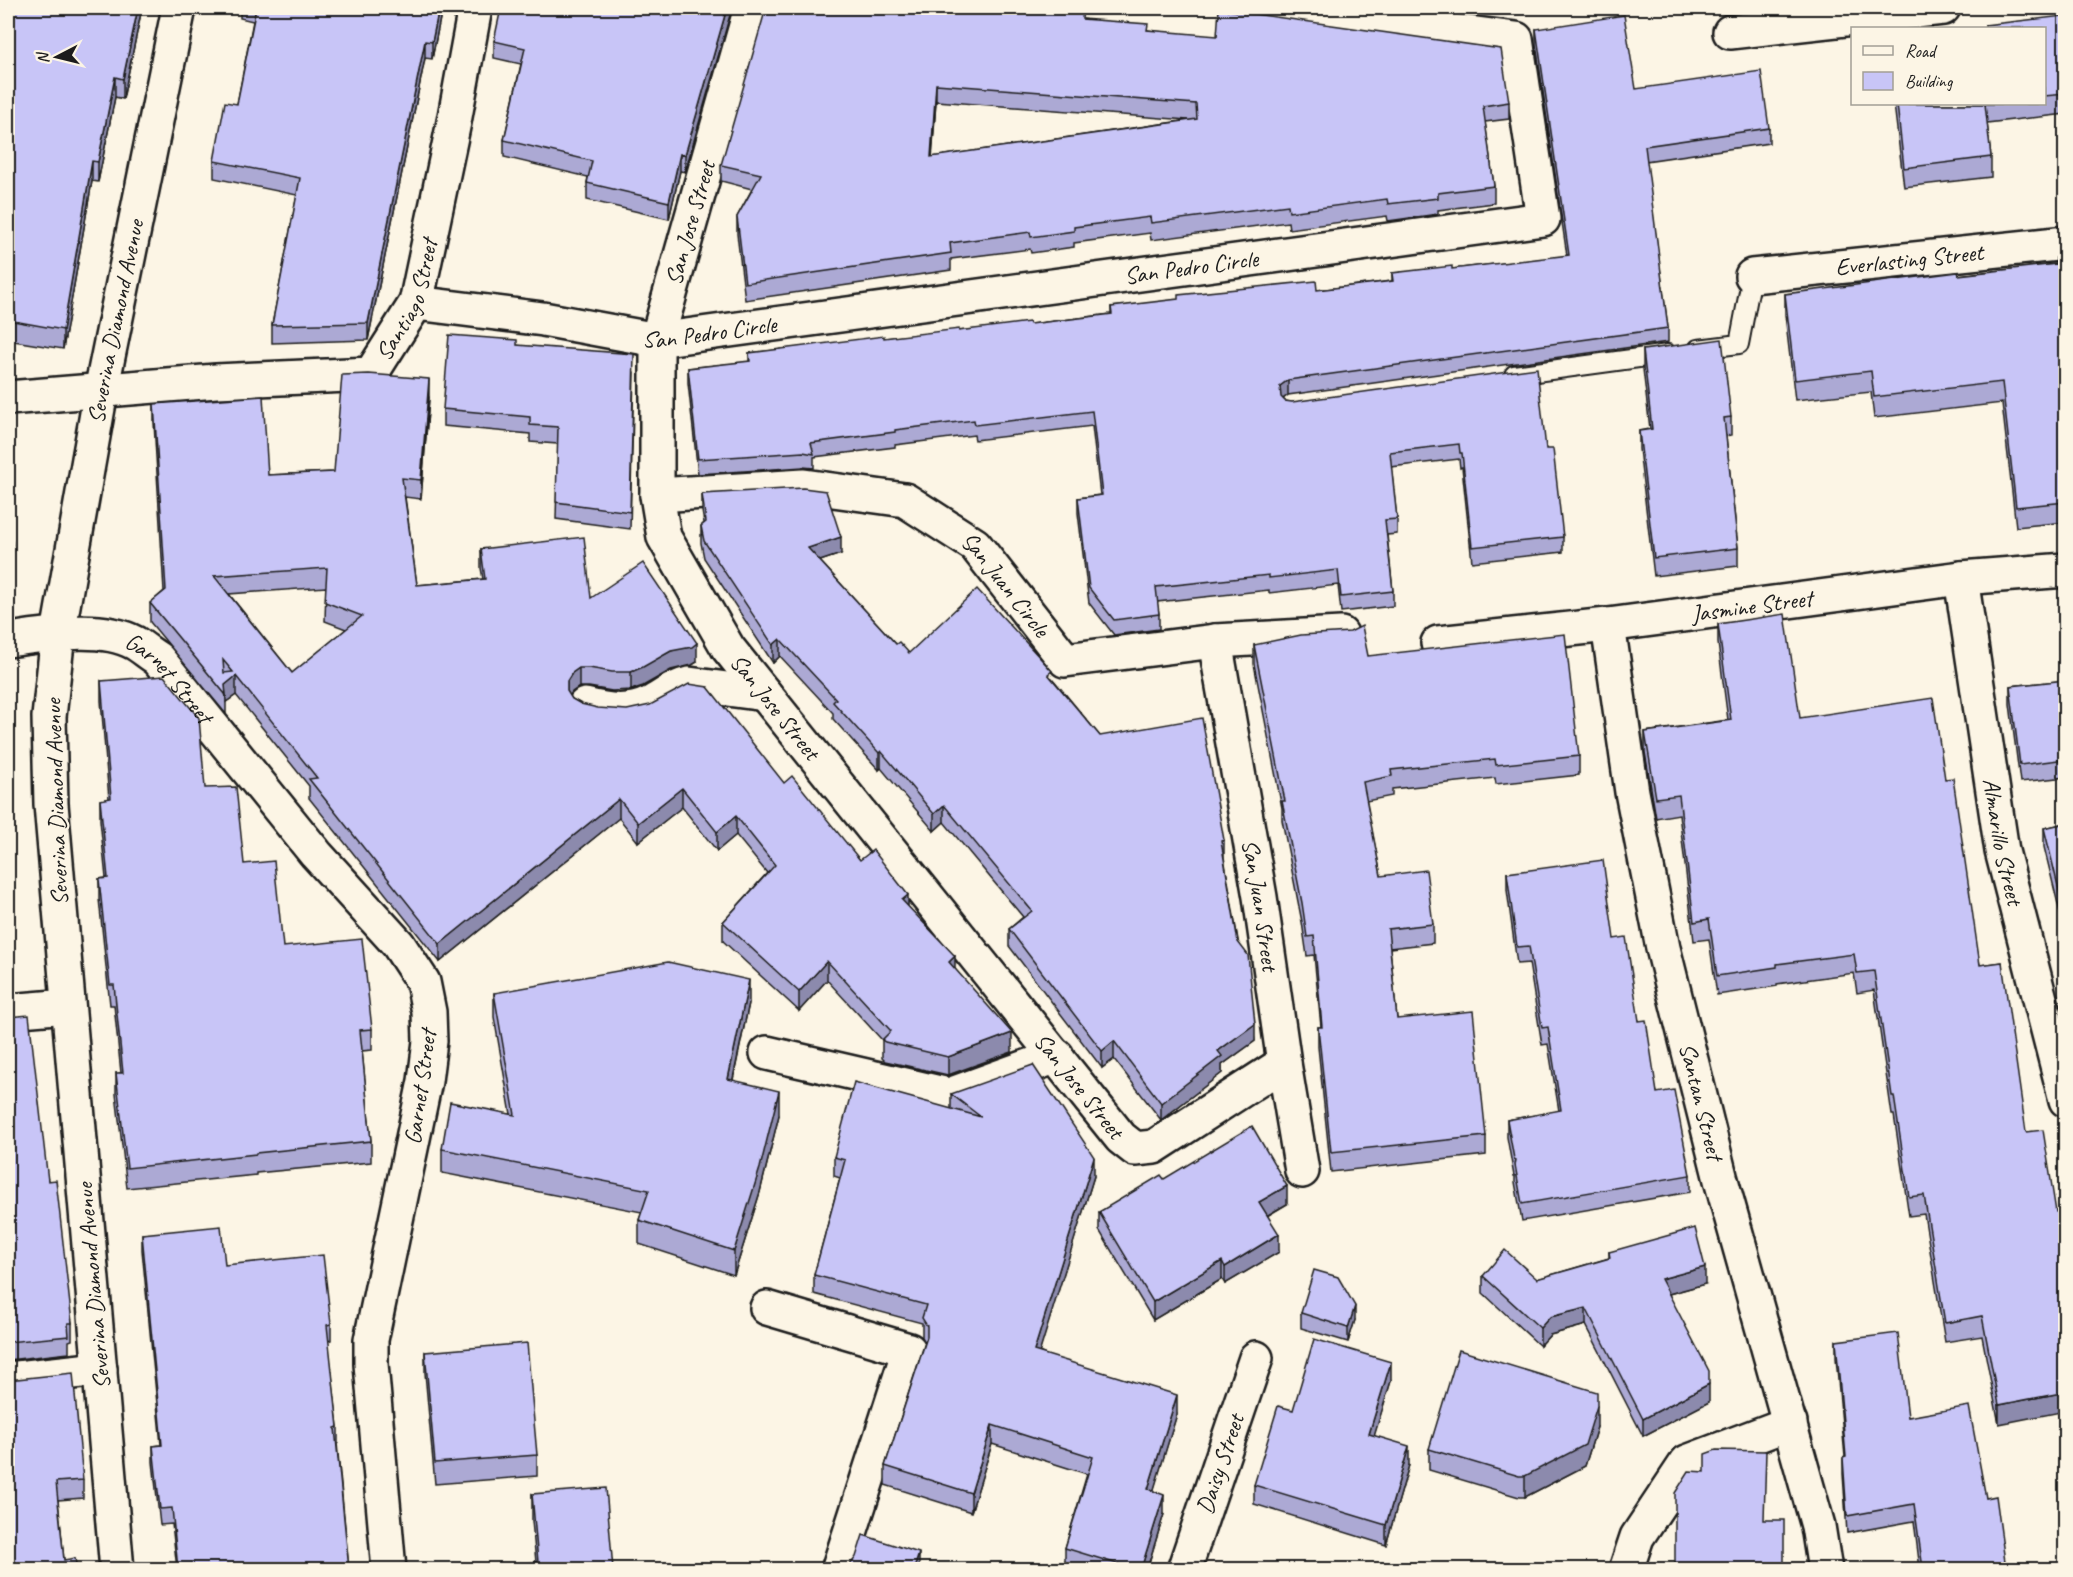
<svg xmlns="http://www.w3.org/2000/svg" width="2073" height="1577" font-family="Caveat,sans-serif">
  <rect width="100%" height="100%" fill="#fcf5e5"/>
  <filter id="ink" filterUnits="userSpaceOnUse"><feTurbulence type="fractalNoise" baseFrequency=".0167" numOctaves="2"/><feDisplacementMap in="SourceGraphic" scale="12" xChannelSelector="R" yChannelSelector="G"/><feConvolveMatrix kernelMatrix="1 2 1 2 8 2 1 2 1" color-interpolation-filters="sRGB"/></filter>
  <g filter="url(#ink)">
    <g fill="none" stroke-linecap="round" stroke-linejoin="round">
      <g stroke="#1c1c1c" stroke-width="22">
        <g id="lane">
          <polyline points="1698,349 1739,344 1752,276"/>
          <polyline points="1514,375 1668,354"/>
        </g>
      </g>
      <g stroke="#1c1c1c" stroke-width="38">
        <g id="street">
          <path id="s1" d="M 751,8 L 657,340 L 657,495 L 664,537 L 728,648 L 1121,1138 L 1135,1149 L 1154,1147 L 1284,1063"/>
          <polyline points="1730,32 1943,8"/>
          <path id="s2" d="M 1752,276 L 2066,243"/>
          <path id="s3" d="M 416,303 L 543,319 L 657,340 L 1543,219 L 1516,39 L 1272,8"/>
          <path id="s4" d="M 8,398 L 216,381 L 371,374 L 416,303 L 454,122 L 475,8"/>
          <path id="s5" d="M 657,495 L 804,486 L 905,500 L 975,545 L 1065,660 L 1215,641 L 1341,634"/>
          <path id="s6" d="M 1961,578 L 2002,851 L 2066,1100"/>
          <path id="s7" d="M 1608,625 L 1632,792 L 1663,948 L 1721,1180 L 1818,1526 L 1825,1570"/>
          <path id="s8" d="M 8,640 C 46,635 100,624 135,643 C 143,648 150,654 158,659 L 316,854 L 398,944 L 423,982 L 429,1012 L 430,1041 L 425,1081 L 371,1340 L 371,1364 L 389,1570"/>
          <path id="s9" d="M 1215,641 L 1260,897 L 1284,1063 L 1302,1171"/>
          <path id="s10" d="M 1438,643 L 1608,625 L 1961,578 L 2066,570"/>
          <path d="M 585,705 C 608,711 629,714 651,703 C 664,696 674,687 689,684 L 765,694"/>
          <polyline points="8,1011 68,1006"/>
          <polyline points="767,1053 949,1095 1057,1056"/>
          <polyline points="767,1308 909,1350 838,1570"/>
          <polyline points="8,1379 100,1369"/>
          <path id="s11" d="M 117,1570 L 51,804 L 49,717 L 58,634 L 101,391 L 179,8"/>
          <path id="s12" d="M 1184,1570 L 1256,1358"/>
          <polyline points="1626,1570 1637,1537 1687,1462 1790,1423"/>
        </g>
      </g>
      <use href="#lane" stroke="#fcf5e5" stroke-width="18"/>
      <use href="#street" stroke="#fcf5e5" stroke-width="33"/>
    </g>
    <g fill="#aca9d4" stroke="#1c1c1c" stroke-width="1.5" fill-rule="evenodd">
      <polygon points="8,8 142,8 123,99 115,97 98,182 92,181 63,349 8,340"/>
      <polygon points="240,8 442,8 432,59 425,58 368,340 272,343 272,325 297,195 214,178 214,161 237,104 253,21 240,18"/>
      <polygon points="732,8 685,172 680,171 669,219 587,200 587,183 588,177 504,157 504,140 521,64 494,58 494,41"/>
      <path d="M 1083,19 L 1148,30 L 1509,102 L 1509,119 L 1485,122 L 1494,186 L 1494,203 L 1438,210 L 1438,214 L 1388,221 L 1387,216 L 1289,229 L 1288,222 L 1151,240 L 1150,233 L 1074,243 L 1074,247 L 1031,253 L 1030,249 L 951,259 L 951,270 L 745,300 L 737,234 L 737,217 L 752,189 L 721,181 L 721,165 ZM 936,101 L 1188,120 L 932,157 Z"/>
      <polygon points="1985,25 2066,30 2066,114 1987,123 1991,157 1991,177 1904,187 1894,104 2044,104 2044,28 1985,28"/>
      <polygon points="1536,29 1636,89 1769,128 1769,143 1646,161 1668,328 1668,342 1288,395 1283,399 1285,401 1546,449 1563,537 1563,552 1472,562 1462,467 1460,468 1459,459 1391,467 1397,519 1397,534 1387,535 1393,591 1393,606 1341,612 1338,585 1269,593 1269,590 1157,602 1159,614 1159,629 1114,635 1089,603 1078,513 1078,498 1100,495 1092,426 975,440 974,435 895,445 895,447 814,457 814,468 803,467 698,474 688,383 688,368 749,362 749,353 884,338 1030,324 1111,314 1111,307 1317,290 1392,281 1392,273 1452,269 1567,256 1536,44"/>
      <polygon points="2066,257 2066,522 2016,527 2002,403 1874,418 1871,392 1795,400 1785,315 1785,294 2056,264 2056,258"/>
      <polygon points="517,345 634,372 630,529 556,519 558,444 530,442 530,434 443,426 443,409"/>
      <polygon points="1643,350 1731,417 1731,435 1726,436 1738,548 1738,566 1654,576 1639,449 1639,431 1650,429 1643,369"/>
      <path d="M 429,398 L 421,499 L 405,497 L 417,585 L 483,579 L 481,568 L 481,549 L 591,598 L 697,662 L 692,665 L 671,670 L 643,686 L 631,690 L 612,691 L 589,687 L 579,687 L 572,692 L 570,696 L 572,699 L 581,704 L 784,783 L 860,860 L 908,907 L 955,969 L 1012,1052 L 948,1075 L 885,1061 L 882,1058 L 882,1040 L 827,980 L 799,1011 L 723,941 L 723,922 L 767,873 L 736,835 L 717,851 L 682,807 L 638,842 L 619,818 L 440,962 L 309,798 L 309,786 L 236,695 L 226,702 L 226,714 L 150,622 L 150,603 L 164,591 L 154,423 L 154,404 L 268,475 L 334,472 ZM 326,587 L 325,621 L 346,629 L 292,673 L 229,594 Z"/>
      <polygon points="702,494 841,554 820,561 896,644 909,653 1052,678 1100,736 1224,840 1224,857 1255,1041 1222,1065 1222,1073 1161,1120 1114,1059 1102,1068 1009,946 1009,929 1023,917 944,822 934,831 881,768 879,770 833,719 833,713 780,656 773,663 704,558 701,543 701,526 704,523 702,511"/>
      <polygon points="8,509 12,546 12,573 8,573"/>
      <polygon points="1718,624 1800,718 1945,779 1980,965 2002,962 1999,1424 1982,1336 1945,1342 1924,1214 1909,1216 1894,1115 1892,1115 1874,990 1857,993 1854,973 1777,984 1777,986 1717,995 1709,939 1694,941 1679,814 1656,818 1645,752 1645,732 1728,720 1718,643"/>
      <polygon points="1254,645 1368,656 1579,756 1579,775 1496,784 1495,778 1392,789 1392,796 1366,801 1381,876 1433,924 1433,943 1390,948 1397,1019 1486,1136 1486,1155 1331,1172 1318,1047 1318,1027 1321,1027 1314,955 1307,956 1302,922 1282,820 1282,808 1254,664"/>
      <polygon points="2066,680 2066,777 2020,782 2010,704 2010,686"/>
      <polygon points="101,681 205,788 244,864 283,947 372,1029 372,1050 362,1051 371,1141 371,1162 256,1173 256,1175 127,1188 116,1094 116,1073 121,1073 114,1005 110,1005 99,899 99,879 106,878 100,820 100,800 109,799 101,701"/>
      <polygon points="8,780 11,814 11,830 8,831"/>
      <polygon points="2066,823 2066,937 2044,847 2044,828"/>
      <polygon points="1507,873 1614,939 1639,1021 1657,1093 1690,1175 1690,1192 1522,1221 1515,1182 1515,1176 1514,1176 1507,1137 1507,1120 1559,1111 1548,1044 1542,1045 1529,963 1517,964 1507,890"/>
      <polygon points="494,993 749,1003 733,1080 779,1115 760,1192 734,1275 639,1244 639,1220 642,1212 442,1173 442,1149 511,1114 494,1017"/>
      <polygon points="8,1017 48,1181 72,1323 72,1340 69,1341 69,1353 8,1360"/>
      <polygon points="951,1094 1094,1176 1039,1352 1177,1414 1153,1491 1164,1514 1147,1569 1073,1569 1065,1567 1065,1548 1087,1474 992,1444 971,1512 885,1485 885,1466 925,1342 922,1337 922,1323 814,1294 814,1275 840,1178 834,1176 834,1157 951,1109"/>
      <polygon points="1164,1179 1287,1204 1267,1216 1279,1252 1225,1284 1222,1279 1153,1320 1099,1230 1099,1212"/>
      <polygon points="142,1234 225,1265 331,1324 331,1340 328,1341 338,1427 338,1443 337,1443 349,1569 177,1569 172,1524 160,1525 153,1462 153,1446 161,1445 142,1250"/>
      <polygon points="1609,1252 1705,1284 1669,1294 1709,1402 1643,1436 1586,1325 1550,1335 1540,1346 1483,1293 1483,1276 1537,1279 1609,1258"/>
      <polygon points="1301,1313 1355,1320 1348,1342 1301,1328"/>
      <polygon points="1836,1341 1908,1417 1986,1498 2006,1569 1920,1569 1914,1521 1847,1533 1843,1474 1843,1458 1845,1457 1836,1358"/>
      <polygon points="425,1352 537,1455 537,1476 435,1484 425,1373"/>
      <polygon points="8,1380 83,1480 83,1498 58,1500 64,1560 8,1569"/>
      <polygon points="1391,1381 1374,1435 1409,1465 1386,1545 1254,1504 1254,1485 1293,1410"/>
      <polygon points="1597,1427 1585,1466 1525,1497 1519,1497 1429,1470 1429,1449"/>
      <polygon points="532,1494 613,1569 536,1562 532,1521"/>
    </g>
    <g fill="#8c8aad" stroke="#1c1c1c" stroke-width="1.5">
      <polygon points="138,8 142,8 123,99 123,79"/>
      <polygon points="439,8 442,8 432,59 432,42"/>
      <polygon points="727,8 732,8 685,172 685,155"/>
      <polygon points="425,41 425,58 368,340 368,323"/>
      <polygon points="115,77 115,97 98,182 98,162"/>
      <polygon points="936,84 936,101 931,174 931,157"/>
      <polygon points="680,154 680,171 669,219 669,202"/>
      <polygon points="92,161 92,181 63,349 63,330"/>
      <polygon points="429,379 429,398 421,499 421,480"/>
      <polygon points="1288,380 1288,395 1280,401 1280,386"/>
      <polygon points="841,537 841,554 808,565 808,548"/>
      <polygon points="780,639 780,656 773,663 773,645"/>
      <polygon points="697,643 697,662 692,665 671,670 643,686 631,690 631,672 671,651"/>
      <polygon points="579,668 579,687 572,692 567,700 567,681 572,673"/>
      <polygon points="236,676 236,695 226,702 225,685"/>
      <polygon points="881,751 881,768 879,770 879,753"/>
      <polygon points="682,788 682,807 638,842 638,823"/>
      <polygon points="619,799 619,818 440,962 440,944"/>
      <polygon points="944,805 944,822 934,831 934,814"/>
      <polygon points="736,816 736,835 717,851 717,832"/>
      <polygon points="908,895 908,914 902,900"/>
      <polygon points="955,956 955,975 949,962"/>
      <polygon points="827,961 827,980 799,1011 799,992"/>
      <polygon points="749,980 749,1003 728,1102 728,1079"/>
      <polygon points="1255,1024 1255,1041 1222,1065 1222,1073 1161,1120 1161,1103 1218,1051"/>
      <polygon points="1012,1033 1012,1052 948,1075 948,1057"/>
      <polygon points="1114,1041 1114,1059 1102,1068 1102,1051"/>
      <polygon points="779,1091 779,1115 760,1192 734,1275 734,1251"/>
      <polygon points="1094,1157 1094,1176 1034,1370 1034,1351"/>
      <polygon points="1287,1186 1287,1204 1259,1220 1259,1202"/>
      <polygon points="1279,1234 1279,1252 1225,1284 1225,1267"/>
      <polygon points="1222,1261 1222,1279 1153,1320 1153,1302"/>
      <polygon points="1705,1267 1705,1284 1661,1296 1661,1279"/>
      <polygon points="1355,1306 1355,1320 1348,1342 1348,1328"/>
      <polygon points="1586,1308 1586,1325 1550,1335 1540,1346 1540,1328 1550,1317"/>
      <polygon points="1391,1362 1391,1381 1369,1453 1369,1434"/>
      <polygon points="1709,1384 1709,1402 1643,1436 1643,1419"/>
      <polygon points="2066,1392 2066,1411 1999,1424 1999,1405"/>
      <polygon points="1177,1395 1177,1414 1148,1509 1148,1489"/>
      <polygon points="1597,1406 1597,1427 1585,1466 1525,1497 1525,1476"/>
      <polygon points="992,1425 992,1444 971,1512 971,1493"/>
      <polygon points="1409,1446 1409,1465 1386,1545 1386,1525"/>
      <polygon points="1164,1495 1164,1514 1147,1569 1141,1569"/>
      <polygon points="919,1553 919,1569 914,1569"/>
    </g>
    <g fill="#c8c5f7" stroke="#1c1c1c" stroke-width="1.5" fill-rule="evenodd">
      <polygon points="8,8 138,8 123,79 115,77 98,162 92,161 63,330 8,320"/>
      <polygon points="256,8 439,8 432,42 425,41 368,323 272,325 300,178 214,161 225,102 237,104"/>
      <polygon points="501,8 727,8 685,155 680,154 669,202 587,183 592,161 504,140 525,48 494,41"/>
      <path d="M 766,8 L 1083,8 L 1082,19 L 1148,24 L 1147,30 L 1217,36 L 1219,9 L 1501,49 L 1509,102 L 1483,106 L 1494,186 L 1438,193 L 1438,198 L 1388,204 L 1387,199 L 1289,212 L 1288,205 L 1151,223 L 1150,217 L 1074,227 L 1074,231 L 1031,237 L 1030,232 L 950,243 L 951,253 L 745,283 L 737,217 L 761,174 L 721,165 ZM 936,84 L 1196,104 L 1197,119 L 931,157 Z"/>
      <polygon points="1624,15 1636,89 1761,71 1769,128 1645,146 1668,328 1288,380 1280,386 1281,397 1285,401 1292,402 1537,368 1546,449 1553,449 1563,537 1472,547 1462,453 1460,453 1459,444 1390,452 1397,519 1385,520 1393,591 1341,597 1338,570 1269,578 1269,575 1156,587 1159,614 1114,620 1089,588 1078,498 1102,495 1092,411 975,425 974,420 895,430 895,432 811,443 814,454 803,452 698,459 688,368 750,361 749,353 884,336 884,338 959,329 959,331 1029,322 1030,324 1112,314 1111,307 1178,299 1178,295 1316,281 1317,290 1393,281 1392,273 1452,266 1452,269 1569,255 1536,29"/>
      <polygon points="2063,16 2066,30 2066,94 2044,96 2044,28 1986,28 1985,25"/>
      <polygon points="1897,104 1986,104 1985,104 1991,157 1904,168"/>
      <polygon points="2066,257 2066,502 2016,507 2002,382 1874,397 1871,371 1795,380 1785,294 1958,272 1959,275 2056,264 2056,258"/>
      <polygon points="449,335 517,340 517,345 634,354 630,512 556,502 558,427 530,425 530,417 443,409"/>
      <polygon points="1722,339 1731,417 1724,418 1738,548 1654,558 1639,431 1652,429 1643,350"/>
      <path d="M 369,374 L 429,379 L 421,480 L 402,478 L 417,585 L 485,579 L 481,549 L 584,537 L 591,598 L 643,563 L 697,643 L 692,647 L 671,651 L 643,667 L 631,672 L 612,672 L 589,668 L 579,668 L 572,673 L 567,681 L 567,691 L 572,699 L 581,704 L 598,708 L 627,710 L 650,705 L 689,684 L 708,687 L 784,783 L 792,776 L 860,860 L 873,850 L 908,895 L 902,900 L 955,956 L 949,962 L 1012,1033 L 948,1057 L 885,1042 L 882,1040 L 891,1031 L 827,961 L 799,992 L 723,922 L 775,865 L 736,816 L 717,832 L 682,788 L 638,823 L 619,799 L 440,944 L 309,779 L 317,778 L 236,676 L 225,685 L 226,695 L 150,603 L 166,590 L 154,404 L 263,396 L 268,475 L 334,472 L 342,375 ZM 327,568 L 325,602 L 362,616 L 292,673 L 214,576 ZM 223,660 L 233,672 L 224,673 Z"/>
      <polygon points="803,488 826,491 841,537 808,548 896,644 899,642 909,653 977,589 1052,671 1048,674 1100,736 1202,718 1224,840 1221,841 1238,942 1248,955 1255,1024 1218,1051 1222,1056 1161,1103 1114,1041 1102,1051 1009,929 1032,911 944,805 934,814 881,751 879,753 833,702 836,699 780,639 773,645 704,541 701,526 706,522 702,494"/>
      <polygon points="8,509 12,546 8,546"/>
      <polygon points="1785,614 1800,718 1933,698 1945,779 1953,778 1980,965 2002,962 2026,1132 2043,1130 2056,1212 2062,1211 2066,1234 2066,1392 1999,1405 1982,1316 1945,1323 1924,1195 1909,1197 1894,1096 1892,1096 1874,971 1857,973 1854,954 1777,964 1777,967 1717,976 1709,919 1694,922 1679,795 1656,798 1645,732 1731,720 1718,624"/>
      <polygon points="1362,626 1368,656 1565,634 1579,756 1496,765 1495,759 1391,770 1392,776 1363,782 1381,876 1426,870 1433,924 1388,929 1397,1019 1473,1011 1486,1136 1331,1152 1318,1027 1322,1027 1314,936 1307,937 1302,903 1282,801 1285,801 1254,645 1301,635 1350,632"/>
      <polygon points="164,676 199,718 205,788 236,787 244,864 274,861 283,947 362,939 372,1029 360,1030 371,1141 256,1153 256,1154 127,1168 116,1073 123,1073 114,985 110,985 99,879 108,878 100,800 111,798 101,681"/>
      <polygon points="2066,680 2066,759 2020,765 2010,686"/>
      <polygon points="8,780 11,814 8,815"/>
      <polygon points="2066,823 2066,919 2044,828"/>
      <polygon points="1603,860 1614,939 1626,937 1639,1021 1646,1020 1657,1093 1674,1090 1690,1175 1522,1204 1515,1165 1516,1160 1514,1159 1507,1120 1561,1110 1548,1027 1542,1028 1529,946 1517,947 1507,873"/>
      <polygon points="668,962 749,980 728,1079 779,1091 760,1168 734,1251 639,1220 649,1190 442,1149 450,1102 515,1115 494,993"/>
      <polygon points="29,1015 48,1181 56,1180 72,1323 68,1323 69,1336 8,1342 8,1017"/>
      <polygon points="1033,1065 1094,1157 1034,1351 1177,1395 1148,1489 1164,1495 1141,1569 1134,1569 1065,1548 1093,1457 992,1425 971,1493 885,1466 927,1337 927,1326 922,1318 926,1305 814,1275 845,1160 834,1157 854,1082 981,1117 951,1094"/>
      <polygon points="1252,1126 1287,1186 1259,1202 1279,1234 1225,1267 1222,1261 1153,1302 1099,1212 1161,1175 1164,1179"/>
      <polygon points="221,1226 225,1265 323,1255 331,1324 327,1325 338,1427 335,1428 349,1569 178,1569 172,1508 160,1509 153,1446 162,1445 142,1234"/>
      <polygon points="1695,1228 1705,1267 1661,1279 1709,1371 1709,1384 1643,1419 1586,1308 1550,1317 1540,1328 1483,1276 1505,1250 1537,1279 1610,1258 1609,1252"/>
      <polygon points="1314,1270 1338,1277 1355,1306 1348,1328 1301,1313"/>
      <polygon points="1898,1333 1908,1417 1969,1406 1986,1498 1996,1496 2006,1569 1923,1569 1914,1504 1847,1516 1843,1458 1846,1457 1836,1341"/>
      <polygon points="1314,1339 1391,1362 1369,1434 1409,1446 1386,1525 1254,1485 1278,1406 1293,1410"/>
      <polygon points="527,1343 537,1455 435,1463 425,1352"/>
      <polygon points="1459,1350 1597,1392 1597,1406 1585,1445 1525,1476 1519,1476 1429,1449"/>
      <polygon points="73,1373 83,1480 56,1482 64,1560 75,1558 77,1569 8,1569 8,1380"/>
      <polygon points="1716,1450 1766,1451 1764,1520 1784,1520 1784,1569 1660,1569 1661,1564 1675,1566 1675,1493 1689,1471 1705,1472 1705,1454"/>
      <polygon points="606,1488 613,1569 446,1569 538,1562 532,1494"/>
      <polygon points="863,1535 919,1553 914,1569 842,1569 850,1565 856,1557"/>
    </g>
  </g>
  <g text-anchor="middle" stroke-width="4.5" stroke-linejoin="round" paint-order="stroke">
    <g font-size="24" fill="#1c1c1c" stroke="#fcf5e5">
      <text transform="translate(690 223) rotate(-74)" y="8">San Jose Street</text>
      <text dy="8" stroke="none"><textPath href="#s2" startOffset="158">Everlasting Street</textPath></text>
      <text dy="8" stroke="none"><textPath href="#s3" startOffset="783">San Pedro Circle</textPath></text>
      <text dy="8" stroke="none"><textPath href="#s4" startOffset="448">Santiago Street</textPath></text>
      <text dy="8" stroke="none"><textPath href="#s11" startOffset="1257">Severina Diamond Avenue</textPath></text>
      <text dy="8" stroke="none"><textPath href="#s3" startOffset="297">San Pedro Circle</textPath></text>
      <text dy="8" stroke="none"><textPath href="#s5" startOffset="382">San Juan Circle</textPath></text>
      <text dy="8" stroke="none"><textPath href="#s10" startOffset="316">Jasmine Street</textPath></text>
      <text dy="8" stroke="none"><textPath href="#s8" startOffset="178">Garnet Street</textPath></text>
      <text dy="8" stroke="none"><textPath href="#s1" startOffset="746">San Jose Street</textPath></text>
      <text transform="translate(56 802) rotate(-92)" y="8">Severina Diamond Avenue</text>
      <text dy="8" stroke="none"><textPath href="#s6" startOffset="267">Almarillo Street</textPath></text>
      <text dy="8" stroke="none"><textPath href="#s9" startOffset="268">San Juan Street</textPath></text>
      <text dy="8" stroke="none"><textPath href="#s1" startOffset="1232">San Jose Street</textPath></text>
      <text transform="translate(420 1087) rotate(-82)" y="8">Garnet Street</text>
      <text dy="8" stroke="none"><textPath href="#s7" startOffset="486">Santan Street</textPath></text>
      <text transform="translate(93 1286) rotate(-95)" y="8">Severina Diamond Avenue</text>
      <text dy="8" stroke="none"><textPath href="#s12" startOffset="112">Daisy Street</textPath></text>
    </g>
  </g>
  <rect width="2073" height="1577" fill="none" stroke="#fcf5e5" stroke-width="30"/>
  <rect x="15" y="15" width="2043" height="1547" fill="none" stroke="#1c1c1c" stroke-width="2" filter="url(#ink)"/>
  <rect x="1851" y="27" width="195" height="78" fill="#fcf5e5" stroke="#a29e95" stroke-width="1.5"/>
  <rect x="1863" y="46" width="30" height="9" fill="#fcf5e5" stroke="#a29e95" stroke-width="1.5"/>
  <text x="1905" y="57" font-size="18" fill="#1c1c1c">Road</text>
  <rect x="1863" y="72" width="30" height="18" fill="#c8c5f7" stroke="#a29e95" stroke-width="1.5"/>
  <text x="1905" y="87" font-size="18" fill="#1c1c1c">Building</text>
  <g transform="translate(57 57) rotate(263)" stroke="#fcf5e5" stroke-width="4.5" paint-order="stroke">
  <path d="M0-4.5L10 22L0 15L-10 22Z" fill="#1c1c1c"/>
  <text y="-9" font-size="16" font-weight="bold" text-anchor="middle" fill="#1c1c1c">N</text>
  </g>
</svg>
